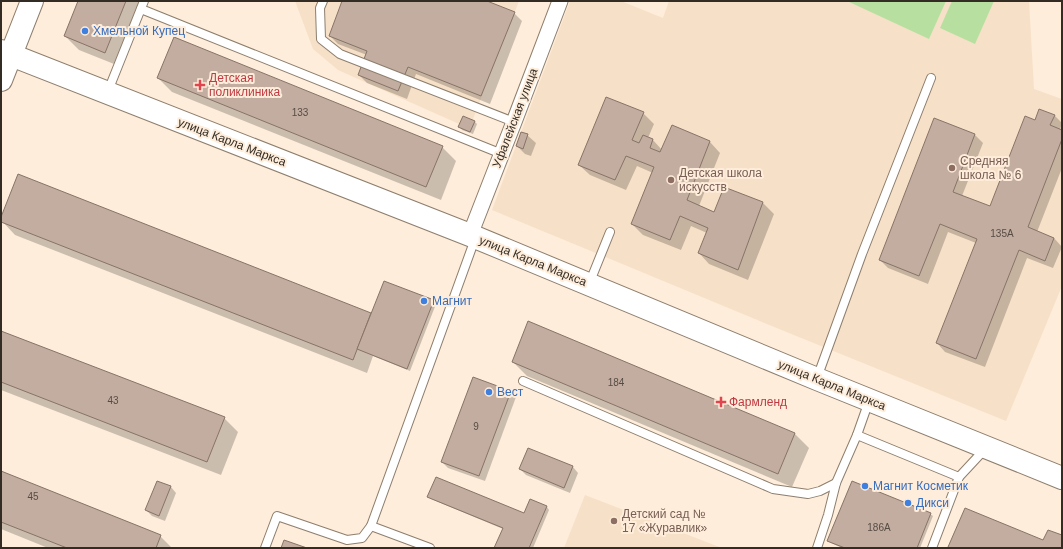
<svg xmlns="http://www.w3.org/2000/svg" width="1063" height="549" font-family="Arial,sans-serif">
  <rect width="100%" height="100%" fill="#feedda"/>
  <g fill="#f7e0c8">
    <polygon points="295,1 519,1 473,119 475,121 470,132 458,127 459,124 338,70 313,49"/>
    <polygon points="570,1 621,1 663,18 669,1 1029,1 1034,89 1062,99 1062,286 1006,421 784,331 492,210"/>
    <polygon points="585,495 722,548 564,548"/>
  </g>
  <g fill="#b7e0a0">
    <polygon points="847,1 946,1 929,39"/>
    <polygon points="952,1 994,1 975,44 940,28"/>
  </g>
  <g fill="#0003">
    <polygon points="80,1 145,1 119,66 79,50 65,36"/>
    <polygon points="344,1 485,1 514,13 522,21 490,104 416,74 407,99 367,83 359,75 367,55 338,44 330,36"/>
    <polygon points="158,78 442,147 456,161 441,200 172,92"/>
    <polygon points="643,113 654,124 648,138 653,140 662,150 672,126 710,142 720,153 699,206 715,213 724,189 763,203 774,214 748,280 709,264 699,253 707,233 691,226 681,250 643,235 632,224 653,173 637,166 626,190 590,175 579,165"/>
    <polygon points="1054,115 1062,123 1060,130 1062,131 1062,168 1037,232 1054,238 1062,247 1053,268 1027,258 985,367 945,352 937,343 976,243 948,232 928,284 888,268 880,260 975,135 983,143 962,196 990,207 1036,121"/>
    <polygon points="474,121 477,124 473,134 462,130 460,127"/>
    <polygon points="527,135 536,143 531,156 525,154 517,146"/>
    <polygon points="1,220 372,315 433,301 436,304 410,371 373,356 367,373 15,235"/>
    <polygon points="529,322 795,434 809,448 792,487 527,376 513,362"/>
    <polygon points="1,332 224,418 238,432 221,475 1,390"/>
    <polygon points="510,391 516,397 485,481 448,468 442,462"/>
    <polygon points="528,449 573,467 578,473 570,493 526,475 520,469"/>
    <polygon points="1,472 160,536 172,548 48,548 1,529"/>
    <polygon points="157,482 171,487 176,493 165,521 152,516 146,510"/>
    <polygon points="428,497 525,515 531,501 547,507 549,510 533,548 495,548 503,529 431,499"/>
    <polygon points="930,514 933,516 920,548 842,548 831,543 828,541"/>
  </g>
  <g fill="#c3ada1" stroke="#877367">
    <polygon points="78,1 126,1 105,53 64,36"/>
    <polygon points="342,1 487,1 515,12 481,96 408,67 398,91 358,75 367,51 329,36"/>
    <polygon points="174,37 443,146 426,187 157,78"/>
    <polygon points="606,97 644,112 632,140 639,143 643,135 653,139 650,148 660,152 672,125 710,141 687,200 714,212 724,187 763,202 738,270 698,253 708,228 680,216 670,240 631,224 654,167 626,156 615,180 578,165"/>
    <polygon points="1039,109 1055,115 1050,125 1062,130 1062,139 1028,227 1054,238 1045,261 1019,250 976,359 936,343 977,239 940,224 919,276 879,260 934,118 975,134 953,192 990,206 1025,116 1035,120"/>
    <polygon points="463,116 475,121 470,132 458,127"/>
    <polygon points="521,132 528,134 523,149 516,146"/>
    <polygon points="18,174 371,313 353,360 1,222 1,217"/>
    <polygon points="384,281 434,300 407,369 357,349"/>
    <polygon points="528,321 795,433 778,474 512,362"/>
    <polygon points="1,331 225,417 207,462 1,382"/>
    <polygon points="473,377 511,391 479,476 441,462"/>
    <polygon points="528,448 573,466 564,488 519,469"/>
    <polygon points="1,471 161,535 156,548 67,548 1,522"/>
    <polygon points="436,477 524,513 530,499 547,506 529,548 494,548 503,528 427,497"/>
    <polygon points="157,481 171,486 159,516 145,510"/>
    <polygon points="852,481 931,513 917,548 845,548 827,541"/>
    <polygon points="965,508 1043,540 1048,530 1062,535 1062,548 951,548 948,547"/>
    <polygon points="284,540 307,548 281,548"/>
  </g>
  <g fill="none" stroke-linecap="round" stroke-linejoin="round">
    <g stroke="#8d7e6d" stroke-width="10">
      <g id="lane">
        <polyline points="323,1 320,8 321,39 340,54 514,122"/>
        <polyline points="141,9 502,154"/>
        <polyline points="108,91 144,1"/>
        <polyline points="589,284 610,232"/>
        <polyline points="817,378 862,254 931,78"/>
        <polyline points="523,381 773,489 808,494 820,491 836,483"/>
        <polyline points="869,401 857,435 959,477 986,448"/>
        <polyline points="265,548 277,516 347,540 362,538 371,526"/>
        <polyline points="430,548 371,526 475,239"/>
        <polyline points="817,548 828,515 836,483 857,435"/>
        <polyline points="932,548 959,477"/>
      </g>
    </g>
    <g stroke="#8d7e6d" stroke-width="17">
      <polyline id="street" points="470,235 514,122 560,1"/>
    </g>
    <g stroke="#8d7e6d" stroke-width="24">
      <g id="secondary">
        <polyline points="1,51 470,235 817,379 1062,478"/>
        <polyline points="1,80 32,1"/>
      </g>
    </g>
    <use href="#lane" stroke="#fff" stroke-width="8"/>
    <use href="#street" stroke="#fff" stroke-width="15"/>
    <use href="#secondary" stroke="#fff" stroke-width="22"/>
  </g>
  <g fill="#3f7fe0" stroke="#feedda" stroke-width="1.5">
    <circle cx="85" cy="31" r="4"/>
    <circle cx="424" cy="301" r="4"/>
    <circle cx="489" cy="392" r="4"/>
    <circle cx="865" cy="486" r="4"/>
    <circle cx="908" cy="503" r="4"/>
  </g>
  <g fill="#e0444e" stroke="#feedda" stroke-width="1.5">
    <path d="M198 79h4v4h4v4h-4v4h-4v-4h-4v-4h4z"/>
    <path d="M719 396h4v4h4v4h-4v4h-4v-4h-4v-4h4z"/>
  </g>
  <g fill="#8d6e63" stroke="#feedda" stroke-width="1.5">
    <circle cx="952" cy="168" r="4"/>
    <circle cx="671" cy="180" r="4"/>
    <circle cx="614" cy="521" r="4"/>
  </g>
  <g text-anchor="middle" stroke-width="4" stroke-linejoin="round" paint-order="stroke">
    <g font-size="10" fill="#574c44">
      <text x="300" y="116">133</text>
      <text x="1002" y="237">135А</text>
      <text x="616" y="386">184</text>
      <text x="113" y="404">43</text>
      <text x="476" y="430">9</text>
      <text x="33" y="500">45</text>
      <text x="879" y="531">186А</text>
    </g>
    <g font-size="12" fill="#366cbe" stroke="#feedda" text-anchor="start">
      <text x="93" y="35">Хмельной Купец</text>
      <text x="432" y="305">Магнит</text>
      <text x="497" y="396">Вест</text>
      <text x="873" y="490">Магнит Косметик</text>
      <text x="916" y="507">Дикси</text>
    </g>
    <g font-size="12" fill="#be3a42" stroke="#feedda" text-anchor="start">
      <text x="209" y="82">Детская<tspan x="209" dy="14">поликлиника</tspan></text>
      <text x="729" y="406">Фармленд</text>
    </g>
    <g font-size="12" fill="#332c25" stroke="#feedda">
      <text transform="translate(515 118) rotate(-69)" y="4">Уфалейская улица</text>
      <text transform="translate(232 142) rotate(21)" y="4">улица Карла Маркса</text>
      <text transform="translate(533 261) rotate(22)" y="4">улица Карла Маркса</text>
      <text transform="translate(832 385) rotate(22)" y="4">улица Карла Маркса</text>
    </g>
    <g font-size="12" fill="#785e54" stroke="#feedda" text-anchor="start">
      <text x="960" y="165">Средняя<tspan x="960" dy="14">школа № 6</tspan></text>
      <text x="679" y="177">Детская школа<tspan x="679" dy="14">искусств</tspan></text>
      <text x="622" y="518">Детский сад №<tspan x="622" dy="14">17 «Журавлик»</tspan></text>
    </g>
  </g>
  <rect width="1063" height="549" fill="none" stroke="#332c25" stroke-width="4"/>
</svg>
